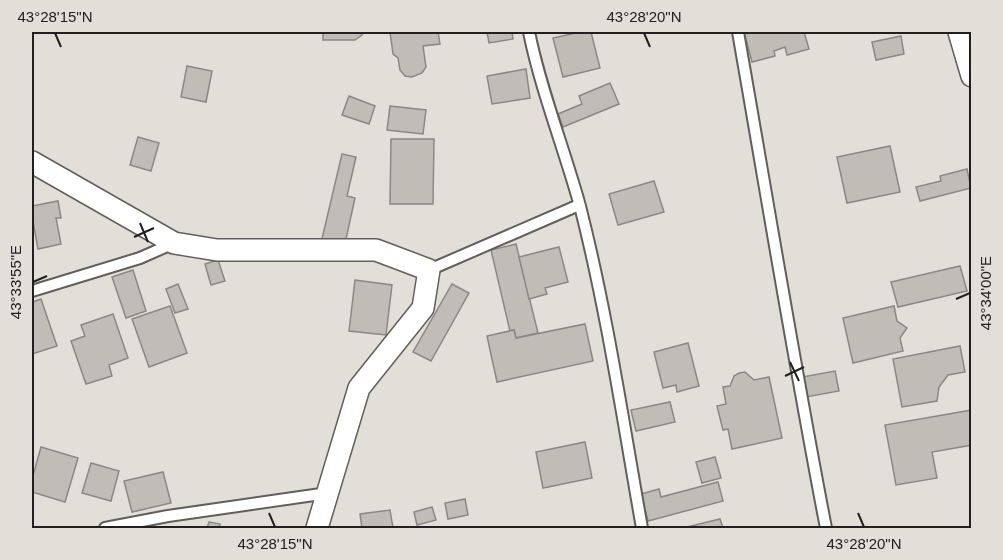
<svg xmlns="http://www.w3.org/2000/svg" width="1003" height="560" font-family="Arial,sans-serif">
  <rect width="100%" height="100%" fill="#e2ded8"/>
  <g fill="#c0bdb7" stroke="#8b8883" stroke-width="1.5">
    <polygon points="323,32 363,32 362,35 355,40 323,40"/>
    <polygon points="390,32 438,32 440,44 423,46 426,67 422,73 412,77 405,76 400,70 398,58 393,54"/>
    <polygon points="487,32 512,32 513,39 489,43"/>
    <polygon points="580,32 591,32 600,68 563,77 553,38"/>
    <polygon points="744,32 804,32 809,49 787,55 785,47 774,51 775,56 752,62"/>
    <polygon points="901,36 904,54 876,60 872,42"/>
    <polygon points="187,66 212,71 206,102 181,97"/>
    <polygon points="526,69 530,98 492,104 487,76"/>
    <polygon points="610,83 619,104 563,127 558,114 582,104 579,96"/>
    <polygon points="349,96 375,106 369,124 342,115"/>
    <polygon points="390,106 426,110 423,134 387,130"/>
    <polygon points="138,137 159,143 151,171 130,165"/>
    <polygon points="391,139 434,139 433,204 390,204"/>
    <polygon points="890,146 900,192 847,203 837,157"/>
    <polygon points="342,154 356,157 347,196 355,198 344,248 321,243"/>
    <polygon points="967,169 971,188 920,201 916,187 941,181 940,176"/>
    <polygon points="654,181 664,212 618,225 609,194"/>
    <polygon points="58,201 61,218 56,218 61,244 38,249 32,216 32,206"/>
    <polygon points="516,244 538,333 516,338 514,330 510,331 491,250"/>
    <polygon points="559,247 568,282 545,288 547,294 529,299 519,257"/>
    <polygon points="218,260 225,281 211,285 205,264"/>
    <polygon points="960,266 967,291 898,307 891,282"/>
    <polygon points="133,270 146,311 126,318 112,277"/>
    <polygon points="355,280 392,285 386,335 349,331"/>
    <polygon points="178,284 188,309 175,313 166,289"/>
    <polygon points="452,284 469,293 431,361 413,352"/>
    <polygon points="41,299 57,346 32,354 32,302"/>
    <polygon points="170,306 187,353 149,367 132,319"/>
    <polygon points="894,306 897,321 907,328 900,338 903,351 853,363 843,318"/>
    <polygon points="113,314 128,358 109,365 112,376 86,384 71,341 85,336 81,325"/>
    <polygon points="585,324 593,361 497,382 487,336 514,330 516,338"/>
    <polygon points="688,343 699,386 677,392 676,385 663,388 654,352"/>
    <polygon points="960,346 965,372 948,375 939,387 937,401 902,407 893,359"/>
    <polygon points="835,371 839,391 806,397 802,377"/>
    <polygon points="745,372 754,380 769,377 782,438 732,449 728,429 723,430 717,406 726,404 723,387 730,386 734,376 739,373"/>
    <polygon points="670,402 675,422 636,431 631,410"/>
    <polygon points="972,410 972,445 932,452 937,478 896,485 885,425"/>
    <polygon points="585,442 592,478 543,488 536,452"/>
    <polygon points="41,447 78,458 65,502 32,492 32,479"/>
    <polygon points="715,457 721,478 702,483 696,462"/>
    <polygon points="91,463 119,471 111,501 82,493"/>
    <polygon points="163,472 171,503 132,512 124,481"/>
    <polygon points="718,482 723,501 648,521 641,494 659,489 661,497"/>
    <polygon points="465,499 468,515 448,519 445,503"/>
    <polygon points="432,507 436,520 417,525 414,512"/>
    <polygon points="390,510 393,528 362,528 360,514"/>
    <polygon points="720,519 723,528 683,528"/>
    <polygon points="209,522 220,524 219,528 207,528"/>
  </g>
  <g fill="none" stroke-linecap="round" stroke-linejoin="round">
    <g stroke="#625e5a" stroke-width="14">
      <g id="lane">
        <path d="M 529,32 C 541,91 564,148 580,206 C 607,312 623,421 642,528"/>
        <path d="M 738,32 C 767,197 794,363 826,528"/>
        <polyline points="429,270 579,205"/>
        <polyline points="32,291 140,258 174,243"/>
        <polyline points="105,528 168,516 328,493"/>
      </g>
    </g>
    <g stroke="#625e5a" stroke-width="24">
      <g id="street">
        <polyline points="959,32 972,76"/>
        <polyline points="32,162 174,243 217,250 376,250 429,270 423,308 359,388 317,528"/>
      </g>
    </g>
    <use href="#lane" stroke="#fff" stroke-width="10"/>
    <use href="#street" stroke="#fff" stroke-width="21"/>
  </g>
  <path fill="none" stroke="#21201e" stroke-width="2" d="M 55,33 L 61,47M 644,33 L 650,47M 140,223 L 148,242M 134,237 L 154,228M 33,282 L 47,276M 956,299 L 970,293M 790,362 L 799,381M 785,376 L 804,367M 269,513 L 275,527M 858,513 L 864,527"/>
  <rect width="1003" height="560" fill="none" stroke="#e2ded8" stroke-width="66"/>
  <rect x="33" y="33" width="937" height="494" fill="none" stroke="#21201e" stroke-width="2"/>
  <g font-size="15" text-anchor="middle" fill="#21201e">
    <text x="55" y="22">43°28'15"N</text>
    <text x="644" y="22">43°28'20"N</text>
    <text transform="translate(16 282) rotate(-90)" y="5">43°33'55"E</text>
    <text transform="translate(986 293) rotate(-90)" y="5">43°34'00"E</text>
    <text x="275" y="549">43°28'15"N</text>
    <text x="864" y="549">43°28'20"N</text>
  </g>
</svg>
